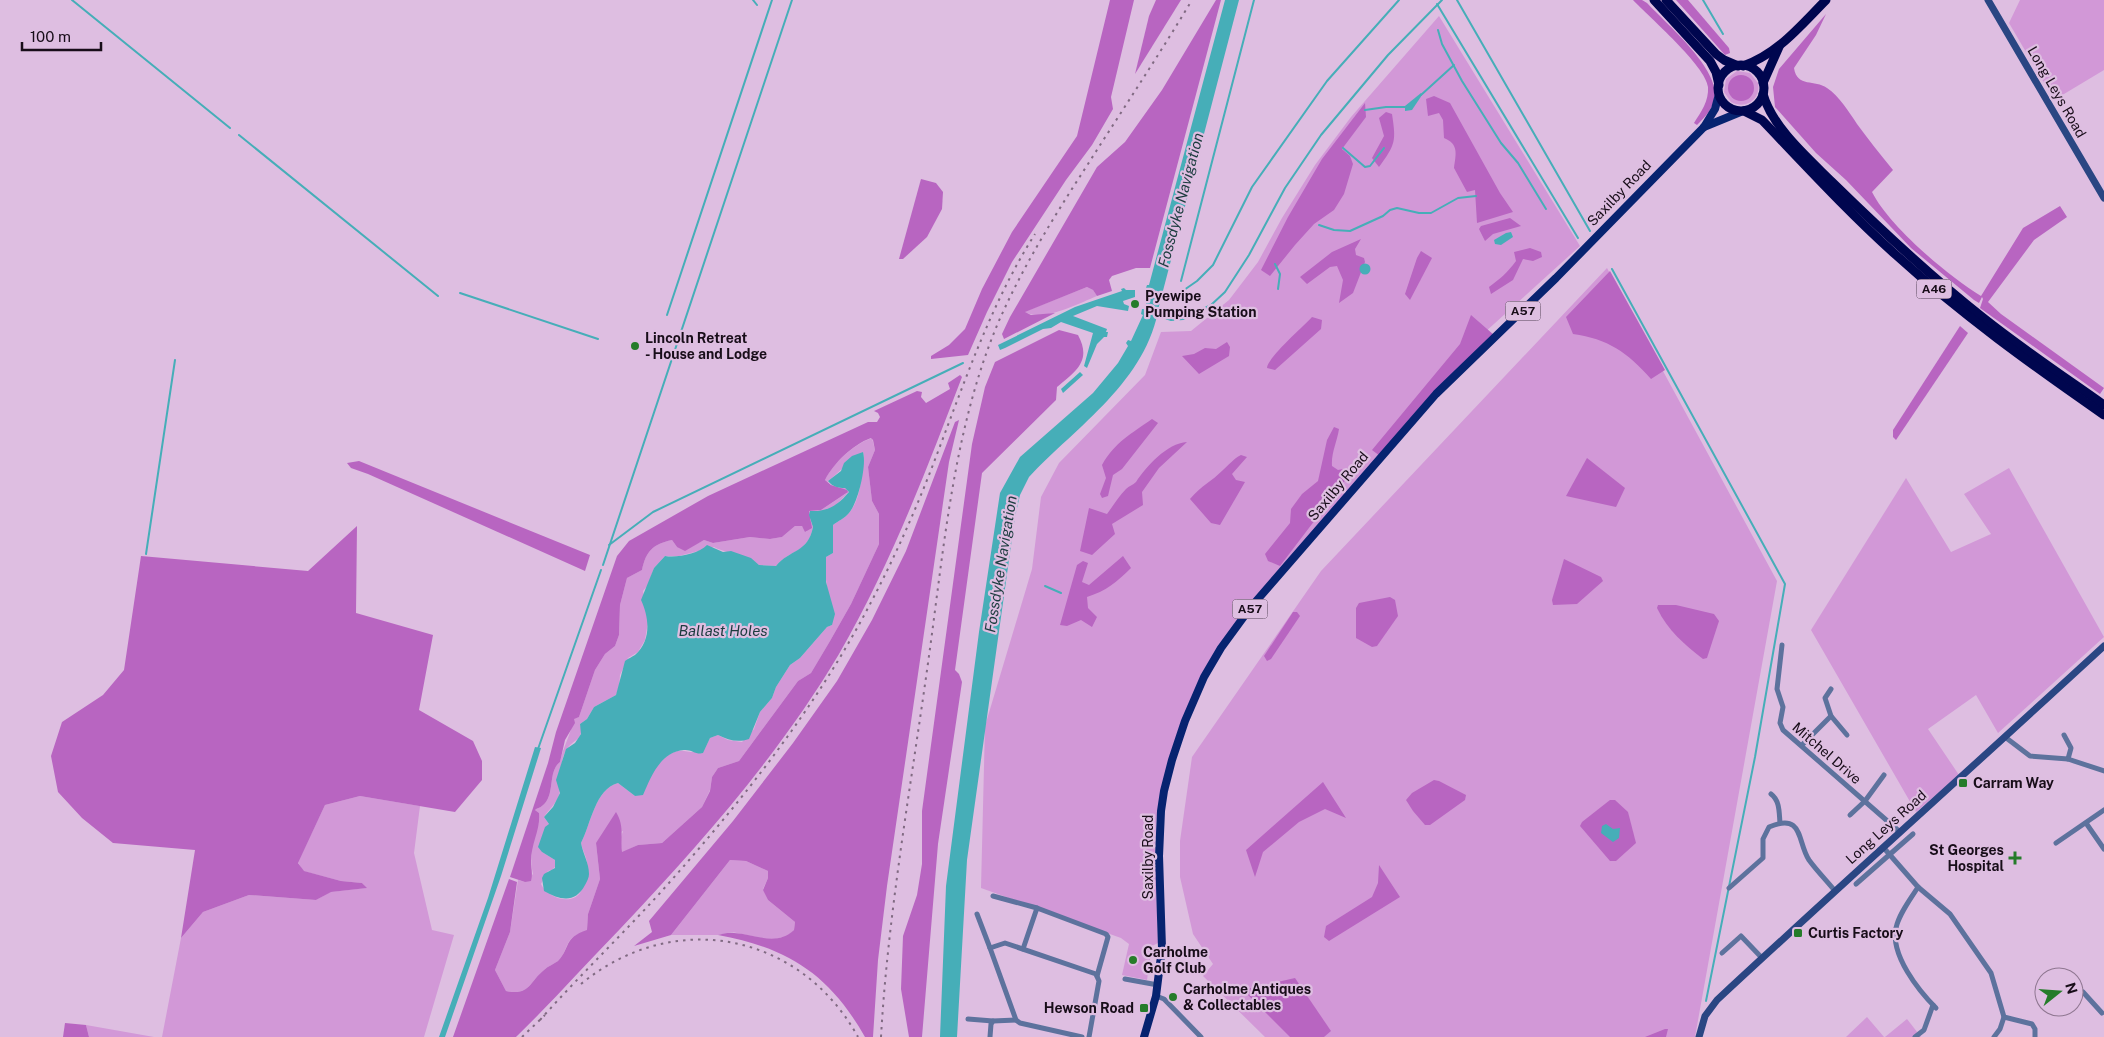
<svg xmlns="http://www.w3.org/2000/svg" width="2104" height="1037" font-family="'Public Sans',sans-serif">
  <rect width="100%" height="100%" fill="#debee1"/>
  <g fill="#d298d7">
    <polygon points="2020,0 2104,0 2104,70 2054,100 2009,23"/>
    <polygon points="1439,16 1580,246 1484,333 1217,649 1162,786 1156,821 1155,850 1158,943 1152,946 1147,980 1122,975 1129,944 1121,938 981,888 985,726 1032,569 1041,497 1059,463 1145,375 1161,332 1191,331 1229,300 1258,262 1282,218 1315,165 1351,117"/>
    <path d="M 1737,71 L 1750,73 L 1758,83 C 1761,99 1746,110 1731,102 L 1724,92 L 1726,79 Z"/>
    <polygon points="1607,268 1777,581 1695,1037 1265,1037 1203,976 1213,964 1193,934 1180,877 1180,841 1192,757 1321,571"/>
    <path d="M 1087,287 L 1093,290 L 1097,296 C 1077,304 1045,322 1024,312 Z"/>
    <path d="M 872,438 L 875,450 L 868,467 L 872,501 L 879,514 L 879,544 L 851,604 L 830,641 L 811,673 L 798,681 L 739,761 L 718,768 L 712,777 L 710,790 L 702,807 L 662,843 L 638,845 L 622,853 L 620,840 L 623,831 L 596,843 L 600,879 L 588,914 L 587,931 C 562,938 571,947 558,961 C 554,964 548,966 544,970 C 529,982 530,996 506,991 L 495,970 L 510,932 L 518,880 L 525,882 L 533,874 C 530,860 531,846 535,833 C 538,825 540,821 539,813 L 535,810 C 537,808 540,808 542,806 C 556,796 547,772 560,762 C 563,747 571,734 574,718 L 579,717 L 595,670 L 605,654 L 615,646 L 619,635 L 620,605 L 627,578 L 642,570 C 646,551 653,544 672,540 L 677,547 L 690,547 L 704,540 L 713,543 L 750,537 L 770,539 L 782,537 L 795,526 L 802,526 L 806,532 L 811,522 L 809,511 L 821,510 L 847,493 L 840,488 L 845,488 L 849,492 L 835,506 L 825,511 L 809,515 L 813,527 C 808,554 790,549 776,566 L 759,565 C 746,553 729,555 714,547 L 679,556 L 665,556 L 654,568 L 648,585 L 643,591 L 648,622 L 645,640 L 638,652 L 628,658 L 620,675 L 619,688 L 616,695 L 594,707 L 587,719 L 580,724 C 585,740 573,739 567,749 C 558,761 563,781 559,795 C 556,804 549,809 544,817 L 549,824 L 542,852 L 555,860 L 556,866 L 552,870 L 548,871 L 541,884 C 548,899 575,907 582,889 C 585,883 588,868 587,862 C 586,856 582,849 581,843 C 591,824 595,789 618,783 L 635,796 L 645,790 C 648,776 660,758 674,752 C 681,749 687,752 694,752 C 697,752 702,749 705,748 L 710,738 L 718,735 L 728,740 L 742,742 L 754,729 L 760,712 L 772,698 L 776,687 L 790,665 L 800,658 L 827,627 L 832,625 L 825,572 L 826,557 L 833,553 L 833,525 C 838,521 845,518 849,513 C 862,498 861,474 864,456 L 863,452 C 852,457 839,473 828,481 L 830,483 L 825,480 C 834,463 852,445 872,438 Z"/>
    <polygon points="2009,468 2104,637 1998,733 1976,695 1928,729 1959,775 1916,812 1811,630 1906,478 1951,552 1991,534 1964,494"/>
    <polygon points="360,796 420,806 414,853 432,930 454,935 424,1037 162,1037 181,938 203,912 249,895 316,900 330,892 366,888 362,883 341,881 303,871 298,862 325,805"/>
    <polygon points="730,860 746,861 768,871 768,878 763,889 768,900 795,922 794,930 788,936 771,940 732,932 718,935 671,935"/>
    <polygon points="1867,1017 1884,1037 1846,1037"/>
    <polygon points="1907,1019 1921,1037 1885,1037"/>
    <polygon points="86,1025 154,1037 89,1037"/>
  </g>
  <g fill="#b865c1">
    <polygon points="1110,0 1134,0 1111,97 1113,109 1092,145 1066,180 1012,262 987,312 968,355 931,359 931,356 949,345 965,329 982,289 1012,232 1077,136"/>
    <polygon points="1156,0 1181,0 1135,74 1149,16"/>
    <polygon points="1216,0 1221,0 1150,268 1136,268 1112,276 1109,280 1112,291 1097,296 1093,290 1087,287 1025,312 1031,315 1055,313 1004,339 1002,334 1010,317 1097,167 1125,142 1162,90"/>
    <path d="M 1633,0 L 1642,0 L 1647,3 C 1667,24 1716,66 1715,95 C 1714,108 1705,117 1697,125 L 1694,123 C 1701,112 1709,101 1708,87 C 1706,66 1649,17 1633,0 Z"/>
    <polygon points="1676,0 1688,0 1729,48 1730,53 1725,55"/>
    <path d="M 1826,14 L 1816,35 L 1794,68 C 1797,88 1815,79 1827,88 C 1839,96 1849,112 1857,124 C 1868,139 1880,154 1893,170 L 1872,192 C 1889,226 1948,276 1981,296 L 2023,228 L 2060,206 L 2067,217 L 2034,240 L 1988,302 L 2001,314 L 2104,388 L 2100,394 L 1980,308 L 1983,299 L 1982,297 L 1979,303 L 1974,300 L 1911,248 L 1846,180 L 1816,153 L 1775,107 L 1773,87 L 1779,69 Z"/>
    <circle cx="1741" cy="88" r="13"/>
    <path d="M 1434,96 L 1450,103 L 1500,193 L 1513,212 L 1477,223 L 1475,190 L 1467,192 L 1454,168 C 1456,154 1459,144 1444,138 L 1443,120 L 1439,113 L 1428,116 L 1426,99 Z"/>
    <polygon points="1365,103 1366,117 1342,149 1350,156 1353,164 1344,194 1334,210 1314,224 1295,245 1270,276 1261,270 1288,217 1322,159"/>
    <path d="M 1386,112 L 1392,114 C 1396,141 1396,144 1379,167 L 1372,158 L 1384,136 L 1379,118 Z"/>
    <polygon points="921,179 936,183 943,192 942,209 927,237 903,259 899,259"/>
    <polygon points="1510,218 1521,226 1493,234 1485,241 1479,229 1481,226"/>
    <polygon points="1361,239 1355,249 1356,255 1364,258 1365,262 1353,293 1339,303 1343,280 1337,266 1330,267 1307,284 1300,277 1332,252"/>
    <path d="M 1530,248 L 1541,252 L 1542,257 L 1533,261 L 1523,259 L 1513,280 L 1491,294 L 1489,287 C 1500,279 1508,272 1516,261 L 1514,252 Z"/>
    <polygon points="1421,251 1432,258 1410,300 1405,294 1417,258"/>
    <path d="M 1610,271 L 1665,370 L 1651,379 C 1627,352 1608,339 1573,334 L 1566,317 Z"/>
    <polygon points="1471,315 1494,335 1380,456 1372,450 1460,344"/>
    <path d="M 1312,317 L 1322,320 L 1321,329 L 1275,370 L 1267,368 C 1267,358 1303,327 1312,317 Z"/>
    <polygon points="1960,326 1968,333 1896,440 1893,437 1893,430"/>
    <path d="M 1059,330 L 1078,335 C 1092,361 1076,371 1057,387 L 1056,400 L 982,473 L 955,670 L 959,674 L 962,682 L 938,844 L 922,1037 L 909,1037 L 901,989 L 903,936 L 917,895 L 922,864 L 922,811 L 972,444 L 985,387 L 995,362 Z"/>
    <polygon points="1227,342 1230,347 1229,356 1199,374 1182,356 1194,354 1205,348 1216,349"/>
    <path d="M 960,375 L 962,377 C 926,471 890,566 839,654 C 779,755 701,843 620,929 C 585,965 552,1002 516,1037 L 453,1037 L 509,879 L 517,882 L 510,932 L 495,970 L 506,991 C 530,996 529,982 544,970 C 548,966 554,964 558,961 C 571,947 563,938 587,930 L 588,914 L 600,879 L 596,843 L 616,812 C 625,827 620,837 622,852 L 638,845 L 662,843 L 702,807 L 710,791 L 712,777 L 718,768 L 739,761 L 798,681 L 811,673 L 830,641 L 851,604 L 879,544 L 879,514 L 872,501 L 868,467 L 875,450 L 873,440 L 871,438 C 852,445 834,463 825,480 L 831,485 L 847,490 L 848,492 L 821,510 L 809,511 L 812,528 L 805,532 L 802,526 L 795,526 L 782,537 L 770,539 L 750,537 L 713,543 L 704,540 L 685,551 L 677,547 L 672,540 C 653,544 646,551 642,570 L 627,578 L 620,605 L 619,635 L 615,646 L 605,654 L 595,670 L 579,717 L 574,719 L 575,723 L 565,740 L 560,762 C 547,772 556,796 542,806 C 540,808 537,808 535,810 L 539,813 C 541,828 531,844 531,861 C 531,868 533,873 531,881 L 525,882 L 510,877 L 548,763 L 556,732 L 617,556 L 629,541 L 708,496 L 868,422 L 877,422 L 880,417 L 878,413 L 874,411 L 917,391 L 922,392 L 921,397 L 926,403 L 950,389 L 948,383 Z"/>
    <path d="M 1152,419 L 1158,423 L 1122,469 L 1113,475 L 1108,496 L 1102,498 L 1100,494 L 1106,478 L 1102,465 C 1115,442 1131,434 1152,419 Z"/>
    <path d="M 959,420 L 949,462 L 887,886 L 878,960 L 873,1037 L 865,1037 C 829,974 788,948 718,935 C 723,934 728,932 734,933 C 755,934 776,947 794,930 L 795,922 L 768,900 L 763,890 L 768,878 L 768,871 L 746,861 L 730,860 L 671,935 L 634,946 L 652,932 L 649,921 L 733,821 L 793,743 L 837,681 L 872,620 L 906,551 L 955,422 Z"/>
    <path d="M 1334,427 L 1339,429 C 1337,442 1331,453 1332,466 L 1338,470 L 1348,468 L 1366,453 L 1280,566 L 1268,561 L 1265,554 L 1290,523 L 1291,509 L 1302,494 L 1318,481 L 1327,440 Z"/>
    <path d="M 1187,442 L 1159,468 L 1142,492 L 1143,505 L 1112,524 L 1115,534 L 1092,555 L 1080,551 L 1089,508 L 1107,514 C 1113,506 1119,496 1126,489 C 1129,486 1133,485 1136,482 C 1146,467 1167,443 1187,442 Z"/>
    <path d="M 1241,455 L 1247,457 L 1232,474 L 1236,480 L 1245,482 L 1220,525 L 1211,523 L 1190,499 C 1202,485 1211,482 1223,470 C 1229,465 1233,459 1241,455 Z"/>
    <polygon points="1587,458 1625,488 1616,507 1566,496"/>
    <polygon points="359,461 590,555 585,571 368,474 351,468 347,463"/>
    <polygon points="357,526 356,613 433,635 419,710 473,741 482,761 482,780 455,812 360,796 325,805 298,863 304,871 341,881 362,883 367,888 331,892 316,900 249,895 203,912 181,938 195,850 113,843 82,818 58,792 51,756 62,722 103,695 124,670 141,556 308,571"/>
    <path d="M 1123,556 L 1131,568 C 1117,582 1106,591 1087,597 L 1088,608 L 1097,617 L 1092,627 L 1081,620 L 1067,626 L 1060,625 L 1077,565 L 1083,561 L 1088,563 L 1082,582 L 1089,585 Z"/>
    <polygon points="1564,559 1601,577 1603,581 1577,604 1553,605 1552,600"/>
    <polygon points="1390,597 1395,600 1398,616 1377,646 1372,647 1356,638 1356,608 1359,603"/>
    <path d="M 1658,605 L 1676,605 L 1714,614 L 1719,621 L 1707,658 L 1703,659 C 1684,644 1668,631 1657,608 Z"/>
    <polygon points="1293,612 1297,612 1300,616 1271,659 1267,661 1264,656"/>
    <polygon points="1434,780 1439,781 1466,795 1465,800 1430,825 1425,825 1413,811 1406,800 1412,793"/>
    <polygon points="1323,782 1346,818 1325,809 1299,822 1263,852 1255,877 1246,850"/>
    <polygon points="1610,800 1615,800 1628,812 1636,843 1616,861 1610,861 1580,826 1582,822"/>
    <polygon points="1379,865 1400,897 1329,941 1324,937 1326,926 1372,897 1378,883"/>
    <polygon points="1295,978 1331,1031 1324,1037 1290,1037 1243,990"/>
    <polygon points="65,1023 86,1025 89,1037 63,1037"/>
    <polygon points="1665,1029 1668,1029 1666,1037 1645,1037"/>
  </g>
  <g fill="#46aeb8">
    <path d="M 1225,0 L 1239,0 L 1159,306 C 1147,381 1078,425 1029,477 L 1020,495 L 1015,517 L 967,860 L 957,1037 L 940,1037 L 946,886 L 979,632 L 1000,493 L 1020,457 L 1093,393 L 1118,363 L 1128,346 L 1126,343 L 1128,340 L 1131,341 L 1143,315 L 1141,314 L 1142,309 L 1145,309 L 1149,289 L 1146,288 L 1147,285 L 1149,285 Z"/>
    <polygon points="1421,93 1422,95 1412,110 1405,111 1405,106"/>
    <polygon points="1511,232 1513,237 1501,245 1495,244 1494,240 1506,233"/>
    <circle cx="1365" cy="269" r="5.5"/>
    <polygon points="1124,288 1126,290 1135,290 1135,297 1123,301 1124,304 1129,306 1128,311 1097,306 1073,316 1107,329 1106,332 1108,332 1107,337 1104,337 1097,344 1087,368 1084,366 1093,333 1061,322 1051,328 1043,329 1005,348 1000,350 998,345 1075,307 1122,291 1121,289"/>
    <polygon points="1080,372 1083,375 1063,393 1061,389"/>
    <path d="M 863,452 C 867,465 858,503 849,513 C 845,518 838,521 833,525 L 833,553 L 826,557 L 826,582 L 835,614 L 832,625 L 827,627 L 800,658 L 790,665 L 776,687 L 772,698 L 760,712 L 749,739 C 738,743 728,740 718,735 L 710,738 L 703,753 C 696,755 691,749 684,750 C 660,752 651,777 643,795 L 635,796 L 618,783 C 595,789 591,824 581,843 C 583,854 589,863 589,874 C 589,878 587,881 585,885 C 575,904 560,900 544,891 L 542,878 L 544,874 L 555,868 L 555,860 L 542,852 L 538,847 L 545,827 L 549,824 L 544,817 L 553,807 L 560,793 L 556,780 L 566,749 L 575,743 L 581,734 L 580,724 L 587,719 L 594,707 L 616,695 L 625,661 C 629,658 632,657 635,655 C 652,640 649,617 641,600 L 654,568 L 665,556 C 677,558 698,554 707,545 L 723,552 L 731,551 L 751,558 L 759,565 L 776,566 C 790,549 808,553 813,527 L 809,515 L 810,511 C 828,512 838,505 849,492 L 845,488 C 838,488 833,487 828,481 L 841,471 L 844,463 L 852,456 Z"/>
    <polygon points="535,747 541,748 501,876 445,1037 439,1037 488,898"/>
    <polygon points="1606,824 1613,829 1620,828 1619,838 1613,842 1601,833 1602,826"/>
  </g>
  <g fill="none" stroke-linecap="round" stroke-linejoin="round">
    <g stroke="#46aeb8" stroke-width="2">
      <polyline points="72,0 230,128"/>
      <polyline points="753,0 757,5"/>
      <polyline points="1457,0 1590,231"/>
      <polyline points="1703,0 1723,34"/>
      <polyline points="1437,4 1578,238"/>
      <polyline points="1438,30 1442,44 1462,81 1501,143 1518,163 1546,209"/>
      <polyline points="1421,95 1454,65"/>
      <polyline points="1365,110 1386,107 1406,107"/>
      <polyline points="239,135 438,296"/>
      <polyline points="1343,148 1365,167 1370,166 1384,148"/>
      <polyline points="1319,225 1334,230 1350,231 1383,216 1390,210 1397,208 1419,213 1431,213 1458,198 1476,196"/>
      <polyline points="1275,264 1280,274 1278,289"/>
      <polyline points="1612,269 1785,584 1755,757 1706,1001"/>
      <polyline points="1181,281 1254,0"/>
      <polyline points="1184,290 1197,281 1213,265 1252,187 1327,81 1399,0"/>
      <polyline points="460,293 598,339"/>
      <polyline points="667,315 772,0"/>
      <polyline points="1157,315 1171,320 1183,319 1211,305 1225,292 1249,255 1285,188 1321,135 1388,55 1442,0"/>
      <polyline points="609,545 653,512 963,363"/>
      <polyline points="146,554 175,360"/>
      <polyline points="603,565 792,0"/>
      <polyline points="1045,586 1061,593"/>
      <polyline points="538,749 601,570"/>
    </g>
    <g stroke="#5d729d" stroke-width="5">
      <polyline points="1782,645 1777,689 1783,707 1780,723 1783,730 1900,832"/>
      <polyline points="1831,716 1825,698 1831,689"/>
      <polyline points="2064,735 2071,748 2068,759"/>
      <polyline points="2005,737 2030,756 2068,759 2104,771"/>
      <polyline points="1802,745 1831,716 1847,735"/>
      <path d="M 1771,794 C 1780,801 1779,812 1780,823"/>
      <polyline points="1850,815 1865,801 1884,775"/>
      <polyline points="2086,823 2104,849"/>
      <polyline points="2056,843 2104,810"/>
      <polyline points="1883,847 1918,887 1950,914 1991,973 2004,1017 2032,1024 2035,1029 2035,1037"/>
      <polyline points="1856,884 1913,834"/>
      <path d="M 1918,887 C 1910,900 1899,914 1896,928 C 1890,955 1919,991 1936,1008"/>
      <path d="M 1729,888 L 1763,858 L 1763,839 L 1769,827 C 1804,812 1797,842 1809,860 C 1817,871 1827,881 1835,891"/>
      <polyline points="993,896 1037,908"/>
      <polyline points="977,914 990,948"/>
      <polyline points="1023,949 1037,908 1106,934 1108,937 1097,976"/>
      <polyline points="1722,953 1741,936 1762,958"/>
      <polyline points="1125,979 1158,985"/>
      <polyline points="2083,992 2102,1013"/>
      <polyline points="1156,996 1164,999 1201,1037"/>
      <polyline points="968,1019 993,1021"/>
      <polyline points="990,1037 991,1024 993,1021 1016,1020"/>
      <polyline points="1082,1037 1020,1023 1016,1020 990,948 1005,943 1096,974 1099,981 1089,1037"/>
      <polyline points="1915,1037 1924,1030 1933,1005"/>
      <polyline points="1994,1037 2000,1029 2004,1017"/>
    </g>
    <g stroke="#2a4683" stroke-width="7">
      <polyline points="1988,0 2104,198"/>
      <path d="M 1699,1037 L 1705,1016 L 1717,1000 C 1845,881 1975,765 2104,646"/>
    </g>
    <g stroke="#072370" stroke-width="8">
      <polyline points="1704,127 1743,111"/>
      <polyline points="1144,1037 1156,996 1162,948 1159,856 1161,811 1164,791 1172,760 1185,721 1204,677 1221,648 1251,607 1436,394 1556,278 1704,127 1715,109 1719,94"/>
    </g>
    <g stroke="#00064f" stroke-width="9">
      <polyline points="1654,0 1710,61 1716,72 1719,85"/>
      <polyline points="1666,0 1716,54 1724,60 1738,66"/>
      <circle cx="1741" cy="88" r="23"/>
      <path d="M 1743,66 C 1778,54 1801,25 1826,0"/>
      <polyline points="1763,83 1779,47"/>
      <path d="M 1763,94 C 1772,127 1808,158 1832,182 C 1880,229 1929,275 1981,316 C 2021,348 2063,376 2104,405"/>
      <path d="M 1744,111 L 1762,120 C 1806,166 1849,213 1896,255 C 1961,314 2032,365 2104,415"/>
    </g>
    <g stroke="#806a82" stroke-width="2" stroke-dasharray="2.5 5" stroke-linecap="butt">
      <path d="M 581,984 C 673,908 800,932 858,1037"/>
      <path d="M 540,1020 C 579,976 621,936 660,893 C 738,806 813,712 868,608 C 893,561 915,512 934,462 C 964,384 990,305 1035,234"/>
      <polyline points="522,1037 545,1015"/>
      <path d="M 881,1037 C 888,913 911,786 928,663 C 944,549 953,430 998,323 C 1023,266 1055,215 1088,164 C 1123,109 1159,55 1192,0"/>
    </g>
  </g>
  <g fill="#257c2a" stroke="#debee1" stroke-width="2">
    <circle cx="1135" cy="304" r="5"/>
    <circle cx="635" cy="346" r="5"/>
    <rect x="1958" y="778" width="10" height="10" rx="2.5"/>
    <path d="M2012.5 850.5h5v5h5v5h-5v5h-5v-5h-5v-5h5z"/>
    <rect x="1793" y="928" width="10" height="10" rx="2.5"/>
    <circle cx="1133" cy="960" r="5"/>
    <circle cx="1173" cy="997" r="5"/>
    <rect x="1139" y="1003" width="10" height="10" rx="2.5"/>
  </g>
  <g text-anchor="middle" stroke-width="4.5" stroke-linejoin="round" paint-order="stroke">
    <g fill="#debee1" stroke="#534255" stroke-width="1">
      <rect x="1916.5" y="279.5" width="35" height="19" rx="4"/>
      <rect x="1505.5" y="301.5" width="35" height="19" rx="4"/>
      <rect x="1232.5" y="599.5" width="35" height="19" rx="4"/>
    </g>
    <g font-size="12" font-weight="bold" fill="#180d19">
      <text x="1934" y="293">A46</text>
      <text x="1523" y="315">A57</text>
      <text x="1250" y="613">A57</text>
    </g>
    <g font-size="14" fill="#180d19" stroke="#debee1">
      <text transform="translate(2057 92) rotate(60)" y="5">Long Leys Road</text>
      <text transform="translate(1619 193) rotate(-46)" y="5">Saxilby Road</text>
      <text transform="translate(1338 486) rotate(-50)" y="5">Saxilby Road</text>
      <text transform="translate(1827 753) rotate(41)" y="5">Mitchel Drive</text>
      <text transform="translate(1886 827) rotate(-42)" y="5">Long Leys Road</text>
      <text transform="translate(1148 857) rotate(-90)" y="5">Saxilby Road</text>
    </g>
    <g font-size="14" font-weight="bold" fill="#180d19" stroke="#debee1" text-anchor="start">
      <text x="1145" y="301">Pyewipe<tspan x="1145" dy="16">Pumping Station</tspan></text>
      <text x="645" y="343">Lincoln Retreat<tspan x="645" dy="16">- House and Lodge</tspan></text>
      <text x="1973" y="788">Carram Way</text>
      <text x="2004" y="855" text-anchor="end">St Georges<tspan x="2004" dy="16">Hospital</tspan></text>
      <text x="1808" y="938">Curtis Factory</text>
      <text x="1143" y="957">Carholme<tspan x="1143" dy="16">Golf Club</tspan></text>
      <text x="1183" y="994">Carholme Antiques<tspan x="1183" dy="16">&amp; Collectables</tspan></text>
      <text x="1134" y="1013" text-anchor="end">Hewson Road</text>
    </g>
    <g font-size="15" font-style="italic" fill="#1c3c3f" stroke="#debee1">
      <text transform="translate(1181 200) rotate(-75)" y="5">Fossdyke Navigation</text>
      <text transform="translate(1001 564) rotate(-81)" y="5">Fossdyke Navigation</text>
      <text x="723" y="636">Ballast Holes</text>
    </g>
  </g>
  <g transform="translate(2059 992) rotate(73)"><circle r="24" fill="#debee1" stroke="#8f7791"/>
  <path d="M0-4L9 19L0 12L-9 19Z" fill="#257c2a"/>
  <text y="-8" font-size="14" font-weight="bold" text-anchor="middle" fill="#180d19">N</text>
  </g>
  <path d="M22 42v8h79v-8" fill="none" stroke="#180d19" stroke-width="2.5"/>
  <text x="30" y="42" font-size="15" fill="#180d19" stroke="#debee1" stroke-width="4" paint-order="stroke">100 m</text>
</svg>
